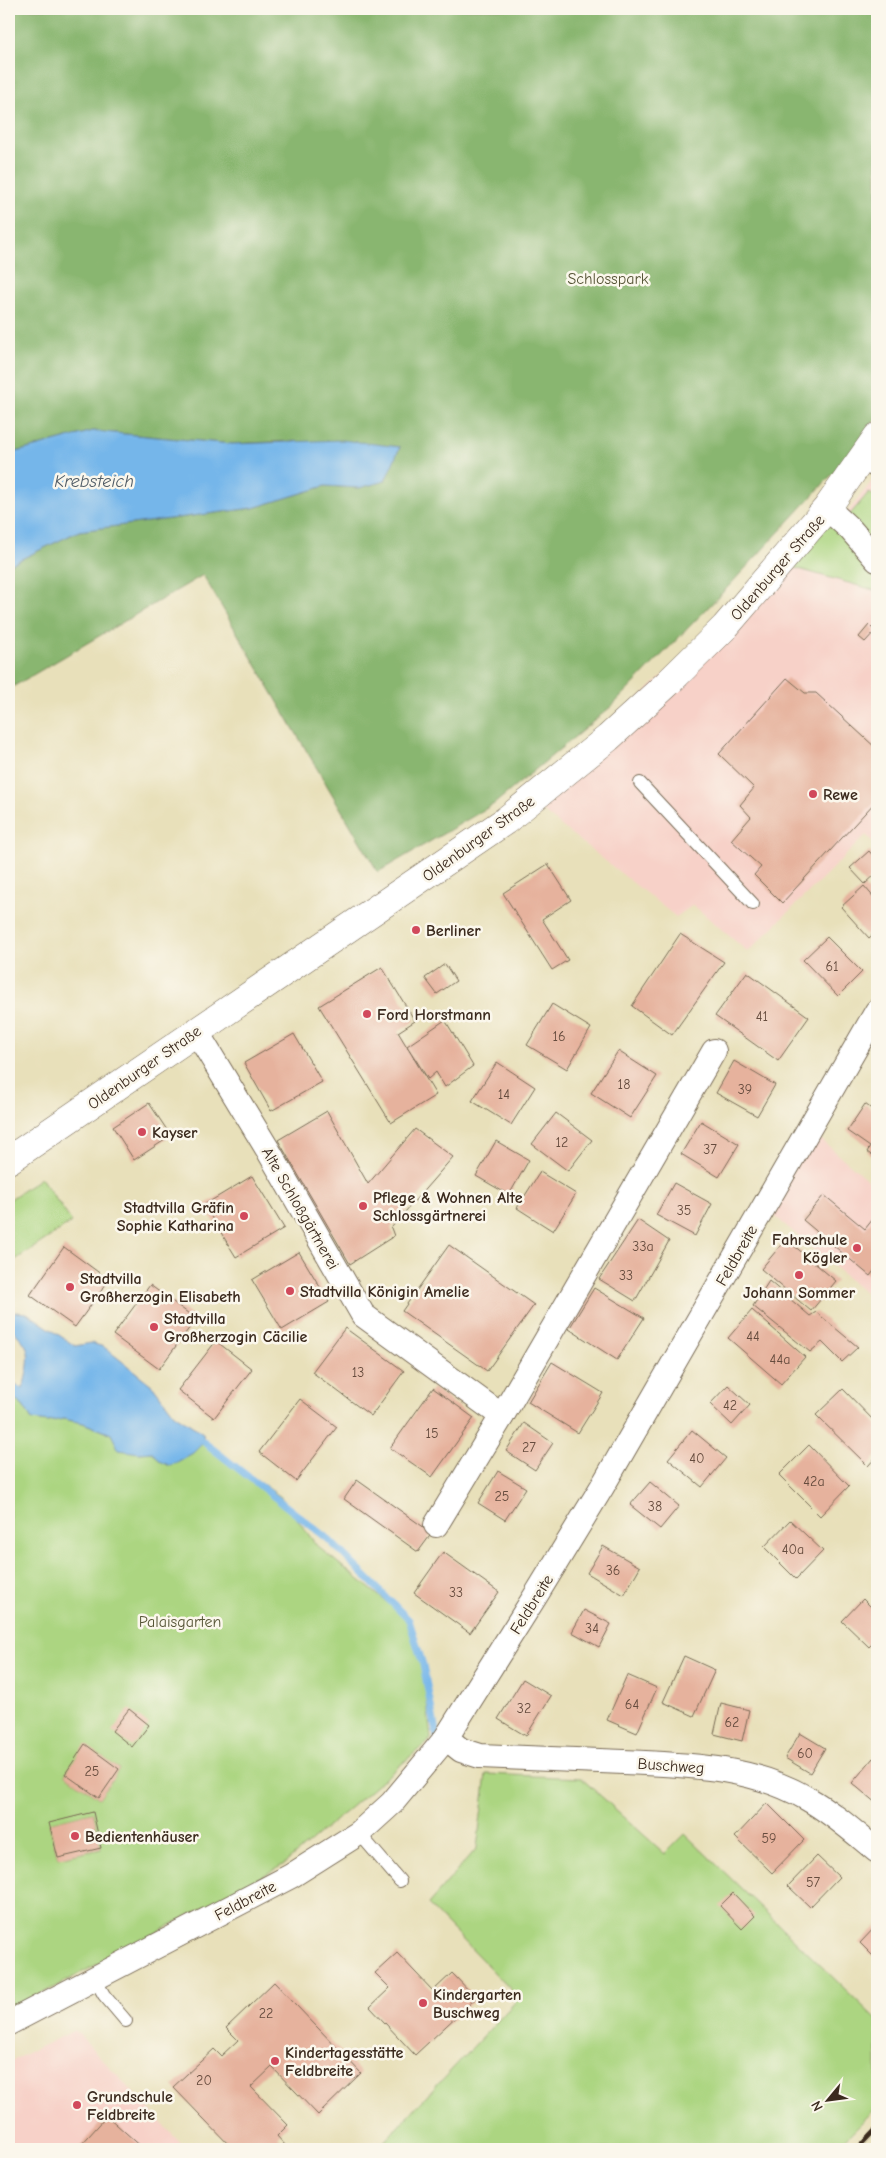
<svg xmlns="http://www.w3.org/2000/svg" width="886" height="2158" font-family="'Comic Neue',sans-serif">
  <rect width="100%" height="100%" fill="#fbf7ec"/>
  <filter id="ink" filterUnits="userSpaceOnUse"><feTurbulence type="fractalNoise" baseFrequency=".02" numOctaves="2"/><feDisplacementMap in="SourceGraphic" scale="10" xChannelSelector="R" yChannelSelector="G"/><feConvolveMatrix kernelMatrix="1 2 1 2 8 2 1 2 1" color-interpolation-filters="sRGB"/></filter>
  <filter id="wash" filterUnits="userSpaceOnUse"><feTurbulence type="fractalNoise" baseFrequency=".0096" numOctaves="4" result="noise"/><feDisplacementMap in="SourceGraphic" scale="20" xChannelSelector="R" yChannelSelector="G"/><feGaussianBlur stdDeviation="1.12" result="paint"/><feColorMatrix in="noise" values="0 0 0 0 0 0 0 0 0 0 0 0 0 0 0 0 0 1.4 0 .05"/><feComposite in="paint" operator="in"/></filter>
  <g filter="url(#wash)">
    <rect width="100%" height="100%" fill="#e8e0ba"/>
    <g fill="#f7d1c8">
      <polygon points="877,475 877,555 843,518"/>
      <polygon points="781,564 877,591 877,846 866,835 748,952 693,905 676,917 530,801"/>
      <polygon points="809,1129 877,1188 877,1303 764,1207"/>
      <polygon points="75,2030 186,2149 9,2149 9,2062"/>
    </g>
    <g fill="#acd581" stroke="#748050" fill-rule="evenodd">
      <polygon points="869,492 877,499 877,552 846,519"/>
      <polygon points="827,508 877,562 877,591 781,564"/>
      <polygon points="41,1178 72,1222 9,1264 9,1200"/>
      <path d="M 9,1395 L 23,1406 L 32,1420 L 48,1422 L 63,1419 L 83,1423 L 111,1434 L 139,1453 L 153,1452 L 160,1461 L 193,1453 L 204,1442 L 281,1497 L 317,1546 L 409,1620 L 423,1665 L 431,1739 L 283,1865 L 51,1989 L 9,2009 ZM 85,1745 L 119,1769 L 99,1798 L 65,1774 ZM 93,1812 L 101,1849 L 58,1858 L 49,1823 Z"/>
      <polygon points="486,1774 581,1778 665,1854 685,1834 877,2020 877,2107 835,2149 377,2149 519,1998 428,1904 477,1848"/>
    </g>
    <polygon fill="#89b66f" stroke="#627046" points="9,9 877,9 877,417 851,454 727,588 613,705 494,804 378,872 203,575 9,689 9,565 79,531 253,508 325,486 359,488 385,481 400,447 290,441 232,444 93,431 9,454"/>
    <g fill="#75b6ea" stroke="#587084">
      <polygon points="93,431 232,444 342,440 400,447 385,481 359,488 325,486 253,508 79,531 9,565 9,454"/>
      <path d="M 15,1312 L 27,1313 L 75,1346 L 91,1343 L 104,1347 L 153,1386 L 174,1414 L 203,1433 L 204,1442 L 193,1453 L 170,1466 L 160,1461 L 153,1452 L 139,1453 L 119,1450 L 111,1434 L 83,1423 L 63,1419 L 48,1422 L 32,1420 L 23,1406 L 9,1395 L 14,1385 L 23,1388 C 26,1377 31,1359 27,1348 C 22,1336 9,1331 9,1318 Z"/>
    </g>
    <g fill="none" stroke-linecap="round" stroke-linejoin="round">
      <g stroke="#75b6ea" stroke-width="7">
        <polyline points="9,1389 11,1390"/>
        <polyline points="204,1442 328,1539 409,1620 423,1665 437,1737"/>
      </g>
    </g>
    <g id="blocks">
      <g fill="#e6b29d">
        <polygon points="869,625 875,631 865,642 859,637"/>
        <polygon points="787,678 805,693 816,693 877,749 877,800 782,903 754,875 761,867 731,840 751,817 740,805 754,788 719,754"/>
        <polygon points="869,851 877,860 877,873 865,884 850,868"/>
        <polygon points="548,864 571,900 542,919 568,960 552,970 503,893"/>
        <polygon points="864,886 877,901 877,931 869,938 841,907"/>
        <polygon points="680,934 724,962 672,1035 632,1006"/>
        <polygon points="827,937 862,972 838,996 803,960"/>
        <polygon points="445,964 456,981 437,994 425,978"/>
        <polygon points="382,967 415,1021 398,1032 436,1095 391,1123 319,1006"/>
        <polygon points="747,972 809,1017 778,1061 715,1016"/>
        <polygon points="552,1004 591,1028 567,1069 527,1045"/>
        <polygon points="445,1020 473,1066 445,1087 436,1072 428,1079 407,1046"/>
        <polygon points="294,1034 322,1082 271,1111 244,1063"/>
        <polygon points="618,1051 657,1076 630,1118 591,1093"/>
        <polygon points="734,1061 775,1085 757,1116 716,1093"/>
        <polygon points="497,1062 535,1087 511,1125 472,1101"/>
        <polygon points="149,1103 171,1136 134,1160 113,1127"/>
        <polygon points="865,1104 877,1113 877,1159 867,1152 870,1147 847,1131"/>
        <polygon points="327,1111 368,1184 415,1129 453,1157 391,1228 394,1236 350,1264 278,1140"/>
        <polygon points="556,1113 592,1140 568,1171 532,1144"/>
        <polygon points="701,1121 739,1144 719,1177 681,1154"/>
        <polygon points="496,1141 529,1160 509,1195 476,1176"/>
        <polygon points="540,1172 576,1194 553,1231 517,1208"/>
        <polygon points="252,1176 284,1228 236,1257 204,1205"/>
        <polygon points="674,1183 712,1204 695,1236 656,1215"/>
        <polygon points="824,1195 865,1229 877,1214 877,1267 870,1276 803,1220"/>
        <polygon points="638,1220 669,1241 635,1301 599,1279"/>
        <polygon points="786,1239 836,1281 811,1311 761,1269"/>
        <polygon points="449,1245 534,1305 487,1371 402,1311"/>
        <polygon points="64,1247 109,1280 75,1327 30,1295"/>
        <polygon points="299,1252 329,1302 282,1330 252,1280"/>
        <polygon points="769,1281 810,1316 816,1312 858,1347 842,1362 822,1342 810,1352 753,1306"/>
        <polygon points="150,1285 196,1319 159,1369 113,1335"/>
        <polygon points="594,1288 644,1318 617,1360 569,1329"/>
        <polygon points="752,1310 805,1357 781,1384 728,1338"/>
        <polygon points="345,1328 404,1371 371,1416 312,1372"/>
        <polygon points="216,1341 252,1369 214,1418 178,1390"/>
        <polygon points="552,1362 603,1393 578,1433 528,1402"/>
        <polygon points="728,1385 750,1405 732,1425 710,1404"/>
        <polygon points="433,1388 474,1418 432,1477 390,1448"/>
        <polygon points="843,1389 877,1424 877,1456 868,1466 816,1415"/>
        <polygon points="300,1399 337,1427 296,1481 259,1452"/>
        <polygon points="524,1423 553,1443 535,1470 506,1451"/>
        <polygon points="692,1430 726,1458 702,1487 668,1459"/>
        <polygon points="809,1445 849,1486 820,1516 779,1475"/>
        <polygon points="498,1471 526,1488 505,1520 478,1503"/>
        <polygon points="357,1480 432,1533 418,1552 344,1499"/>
        <polygon points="650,1482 679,1506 660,1529 630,1505"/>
        <polygon points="790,1520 823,1551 796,1579 764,1547"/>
        <polygon points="603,1546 640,1567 624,1595 587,1573"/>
        <polygon points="443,1552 499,1592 470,1633 414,1593"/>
        <polygon points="863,1599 877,1613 877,1639 869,1647 842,1621"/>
        <polygon points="584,1610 611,1624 599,1647 572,1632"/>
        <polygon points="684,1656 715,1670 694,1716 663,1702"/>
        <polygon points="627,1675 657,1688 637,1733 607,1720"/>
        <polygon points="523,1679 551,1696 526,1736 498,1719"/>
        <polygon points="721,1703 749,1710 742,1741 714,1734"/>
        <polygon points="129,1709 149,1725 132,1747 112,1731"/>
        <polygon points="800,1733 825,1748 810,1773 785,1758"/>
        <polygon points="85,1744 119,1769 99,1798 65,1774"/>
        <polygon points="873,1758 877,1762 877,1804 852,1783"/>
        <polygon points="767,1803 804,1840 772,1873 735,1837"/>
        <polygon points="93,1812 101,1848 58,1858 49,1823"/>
        <polygon points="817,1856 839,1877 810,1907 788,1886"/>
        <polygon points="733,1893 755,1916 742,1929 720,1906"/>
        <polygon points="877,1925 877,1960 860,1943"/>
        <polygon points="397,1953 433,1991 452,1973 476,1998 415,2055 370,2007 390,1988 375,1973"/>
        <polygon points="274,1982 361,2073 318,2115 272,2067 251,2087 288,2125 277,2136 285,2145 281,2149 233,2149 173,2087 214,2049 221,2056 238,2040 226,2028"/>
        <polygon points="107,2116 144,2149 82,2149 79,2147"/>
      </g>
    </g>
  </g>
  <g filter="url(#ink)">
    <use href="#blocks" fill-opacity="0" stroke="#786a55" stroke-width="1"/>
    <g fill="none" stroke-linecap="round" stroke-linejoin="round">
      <g stroke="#786a55" stroke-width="14">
        <g id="lane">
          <polyline points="860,462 877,473"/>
          <polyline points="640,783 753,904"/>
          <polyline points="359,1833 400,1881"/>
          <polyline points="95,1979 104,1995 126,2021"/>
        </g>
      </g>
      <g stroke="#786a55" stroke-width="26">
        <g id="street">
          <polyline points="827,508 851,530 877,560"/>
          <polyline points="196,1031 268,1150 363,1315 502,1416"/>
          <polyline points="436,1525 502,1416 714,1051"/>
          <path d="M 446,1738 L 461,1750 L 480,1756 C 528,1758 576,1760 624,1762 C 687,1765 752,1766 808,1799 C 833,1813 855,1833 877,1851"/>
          <polyline points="9,2023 291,1876 359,1833 392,1803 446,1738 536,1595 602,1487 877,1011"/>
        </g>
      </g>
      <g stroke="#786a55" stroke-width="29">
        <polyline id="secondary" points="9,1160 505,821 608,738 668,683 725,627 827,508 877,437"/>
      </g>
      <use href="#lane" stroke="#fff" stroke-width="12"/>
      <use href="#street" stroke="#fff" stroke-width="24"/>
      <use href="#secondary" stroke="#fff" stroke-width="28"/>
      <polyline stroke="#3b2a1e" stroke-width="4" points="857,2149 877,2128"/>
    </g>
  </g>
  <g fill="#d1495b" stroke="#fbf7ec" stroke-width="2">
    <circle cx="813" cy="794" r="5"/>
    <circle cx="416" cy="930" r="5"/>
    <circle cx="367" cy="1014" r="5"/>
    <circle cx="142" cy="1132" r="5"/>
    <circle cx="363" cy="1206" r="5"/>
    <circle cx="244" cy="1216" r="5"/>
    <circle cx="857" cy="1248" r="5"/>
    <circle cx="799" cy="1275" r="5"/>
    <circle cx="70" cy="1287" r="5"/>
    <circle cx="290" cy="1291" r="5"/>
    <circle cx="154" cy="1327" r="5"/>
    <circle cx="75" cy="1836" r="5"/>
    <circle cx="423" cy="2003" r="5"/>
    <circle cx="275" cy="2061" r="5"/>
    <circle cx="77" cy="2105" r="5"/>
  </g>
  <g text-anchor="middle" stroke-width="5" stroke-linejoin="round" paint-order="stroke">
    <g font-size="14" fill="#664c3e">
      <text x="832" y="971">61</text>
      <text x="762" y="1021">41</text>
      <text x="559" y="1041">16</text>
      <text x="624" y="1089">18</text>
      <text x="745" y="1094">39</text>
      <text x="504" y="1099">14</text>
      <text x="562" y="1147">12</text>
      <text x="710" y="1154">37</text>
      <text x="684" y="1215">35</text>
      <text x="643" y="1251">33a</text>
      <text x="626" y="1280">33</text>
      <text x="753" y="1341">44</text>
      <text x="780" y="1364">44a</text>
      <text x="358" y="1377">13</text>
      <text x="730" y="1410">42</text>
      <text x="432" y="1438">15</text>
      <text x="529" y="1452">27</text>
      <text x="697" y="1463">40</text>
      <text x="814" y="1486">42a</text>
      <text x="502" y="1501">25</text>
      <text x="655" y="1511">38</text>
      <text x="793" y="1554">40a</text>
      <text x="613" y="1575">36</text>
      <text x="456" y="1597">33</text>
      <text x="592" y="1633">34</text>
      <text x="632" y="1709">64</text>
      <text x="524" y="1713">32</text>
      <text x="732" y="1727">62</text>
      <text x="805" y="1758">60</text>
      <text x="92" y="1776">25</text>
      <text x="769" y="1843">59</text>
      <text x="813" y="1887">57</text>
      <text x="266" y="2018">22</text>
      <text x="204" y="2085">20</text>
    </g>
    <g font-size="16" fill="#575537" stroke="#fbf7ec">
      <text x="608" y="284">Schlosspark</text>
      <text x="180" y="1627">Palaisgarten</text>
    </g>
    <g font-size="16" fill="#3b2a1e" stroke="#fbf7ec">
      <text transform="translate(777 567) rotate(-49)" y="6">Oldenburger Straße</text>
      <text transform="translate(478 838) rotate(-36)" y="6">Oldenburger Straße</text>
      <text transform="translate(144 1067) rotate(-35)" y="6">Oldenburger Straße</text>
      <text transform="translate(301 1208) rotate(60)" y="6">Alte Schloßgärtnerei</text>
      <text transform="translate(736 1255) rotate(-60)" y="6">Feldbreite</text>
      <text transform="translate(531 1604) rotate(-58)" y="6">Feldbreite</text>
      <text transform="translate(671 1765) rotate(4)" y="6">Buschweg</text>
      <text transform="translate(245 1900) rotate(-28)" y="6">Feldbreite</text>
    </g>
    <g font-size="16" font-weight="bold" fill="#3b2a1e" stroke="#fbf7ec" text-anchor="start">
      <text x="823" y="800">Rewe</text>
      <text x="426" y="936">Berliner</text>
      <text x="377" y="1020">Ford Horstmann</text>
      <text x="152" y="1138">Kayser</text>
      <text x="373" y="1203">Pflege &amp; Wohnen Alte<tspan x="373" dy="18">Schlossgärtnerei</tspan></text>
      <text x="234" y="1213" text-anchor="end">Stadtvilla Gräfin<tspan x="234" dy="18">Sophie Katharina</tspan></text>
      <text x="847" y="1245" text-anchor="end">Fahrschule<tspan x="847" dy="18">Kögler</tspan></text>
      <text x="80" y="1284">Stadtvilla<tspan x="80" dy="18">Großherzogin Elisabeth</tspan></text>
      <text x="300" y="1297">Stadtvilla Königin Amelie</text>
      <text x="799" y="1298" text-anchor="middle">Johann Sommer</text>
      <text x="164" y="1324">Stadtvilla<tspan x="164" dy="18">Großherzogin Cäcilie</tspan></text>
      <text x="85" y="1842">Bedientenhäuser</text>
      <text x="433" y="2000">Kindergarten<tspan x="433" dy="18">Buschweg</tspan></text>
      <text x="285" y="2058">Kindertagesstätte<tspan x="285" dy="18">Feldbreite</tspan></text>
      <text x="87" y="2102">Grundschule<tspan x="87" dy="18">Feldbreite</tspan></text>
    </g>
    <g font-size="18" font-style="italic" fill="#4f5b65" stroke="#fbf7ec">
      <text x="94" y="487">Krebsteich</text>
    </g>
  </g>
  <rect width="886" height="2158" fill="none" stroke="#fbf7ec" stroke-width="30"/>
  <g transform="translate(828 2100) rotate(241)" stroke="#fbf7ec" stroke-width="4" paint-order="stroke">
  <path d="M0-4L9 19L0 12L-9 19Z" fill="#3b2a1e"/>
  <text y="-8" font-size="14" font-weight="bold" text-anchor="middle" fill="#3b2a1e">N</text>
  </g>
</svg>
